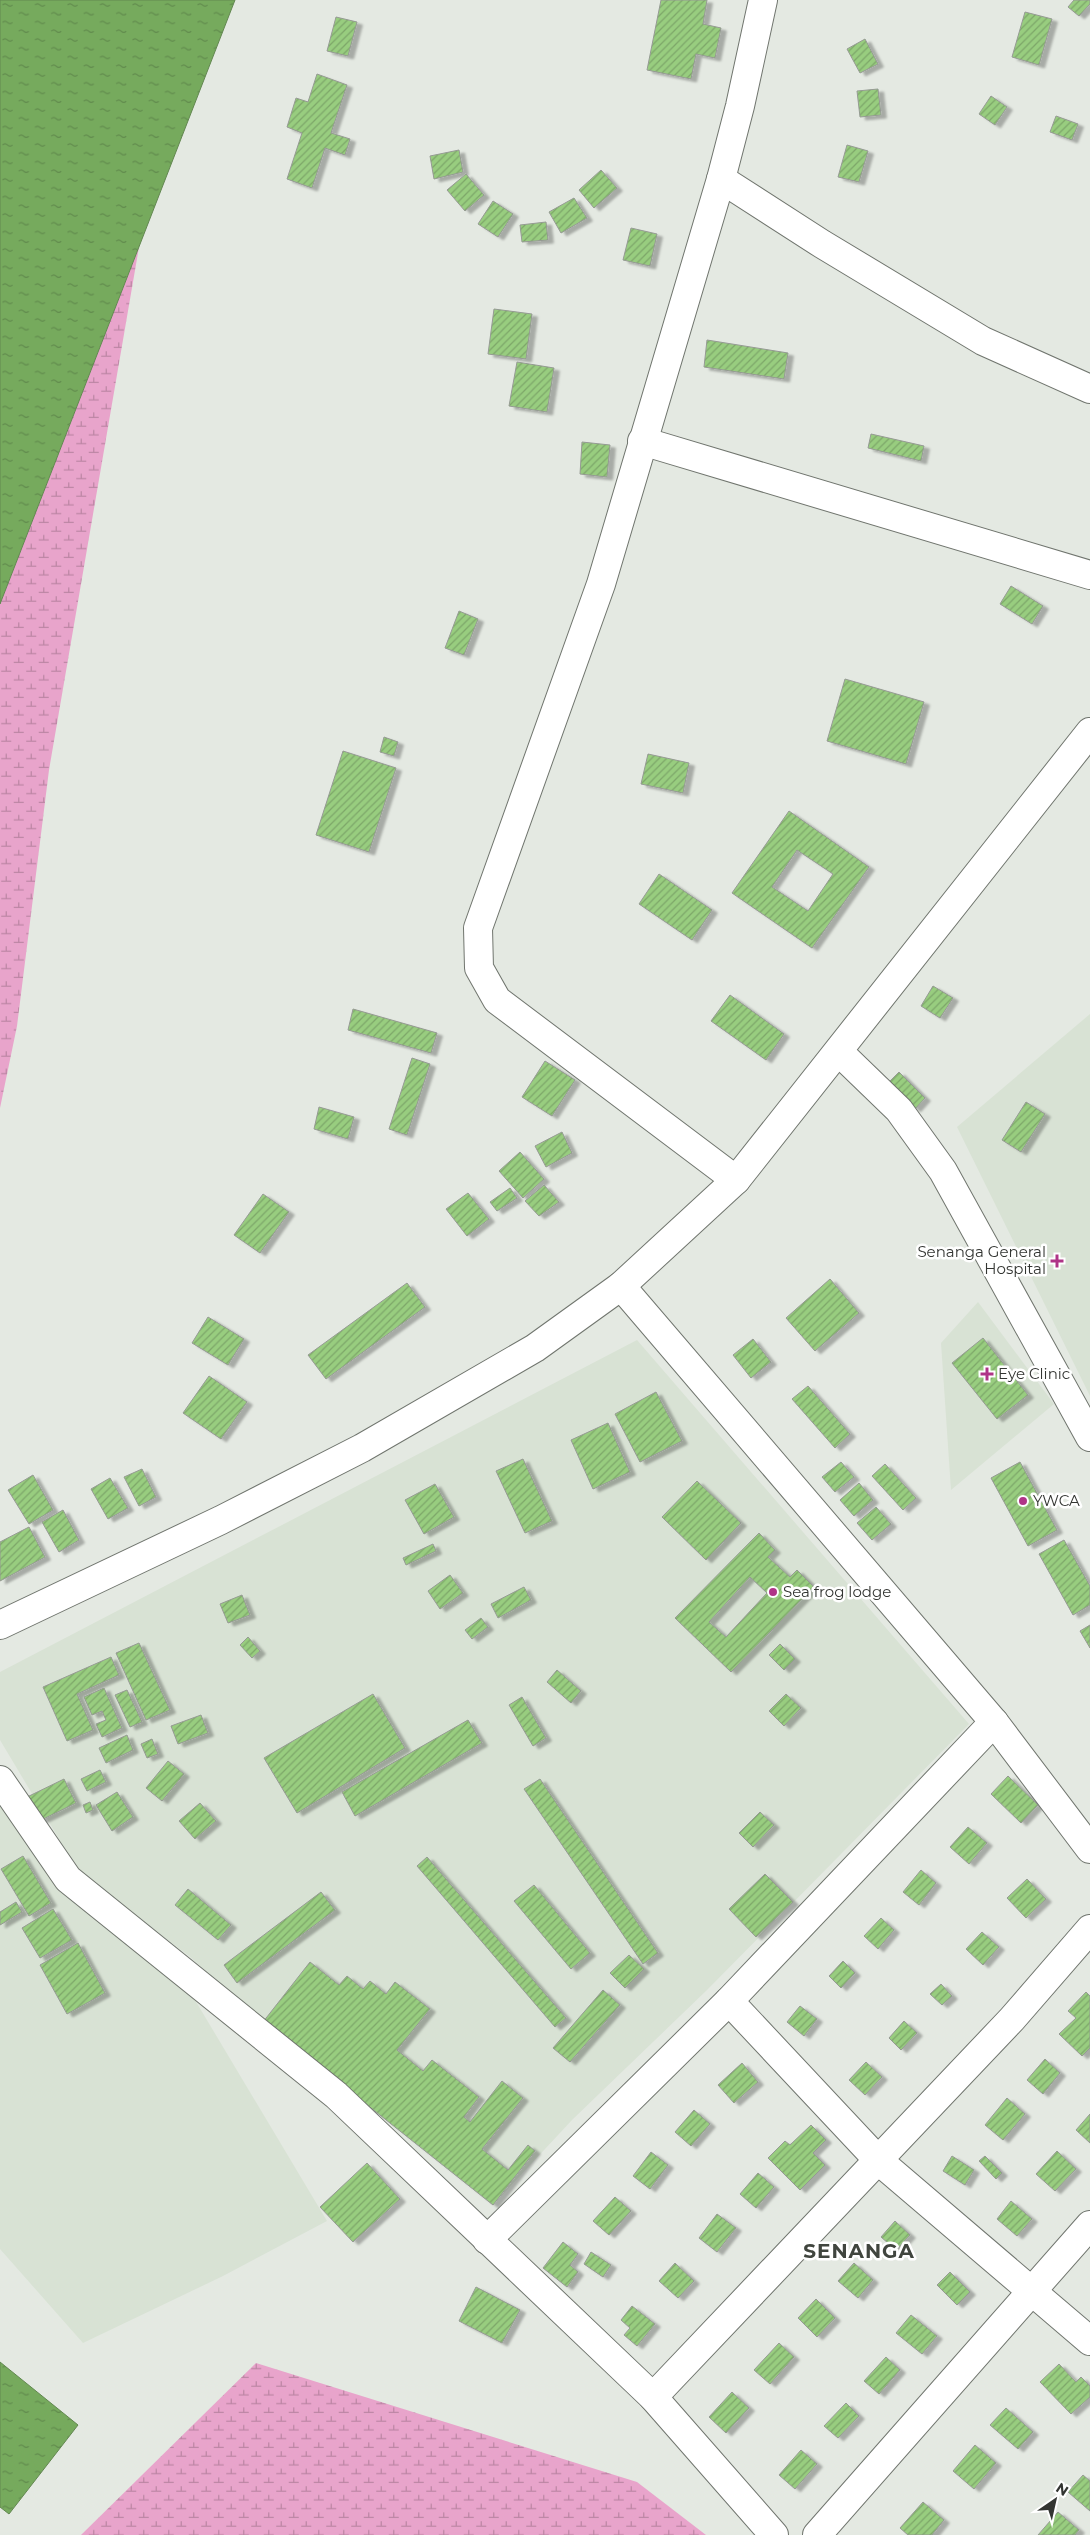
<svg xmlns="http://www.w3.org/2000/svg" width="1090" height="2535" font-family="Montserrat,sans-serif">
  <defs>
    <pattern id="wetland-marsh" width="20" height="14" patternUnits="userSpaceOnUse" patternTransform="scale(1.25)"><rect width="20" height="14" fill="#e8a4cb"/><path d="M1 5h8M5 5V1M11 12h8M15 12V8" fill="none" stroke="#bd86a5"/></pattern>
    <pattern id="water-ripples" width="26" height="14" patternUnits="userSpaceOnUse" patternTransform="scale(1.25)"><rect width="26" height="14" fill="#76aa5d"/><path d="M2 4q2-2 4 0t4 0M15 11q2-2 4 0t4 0" fill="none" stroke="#618b4d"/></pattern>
    <pattern id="building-hatch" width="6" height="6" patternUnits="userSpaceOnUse" patternTransform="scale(1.25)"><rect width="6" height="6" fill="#98cd7f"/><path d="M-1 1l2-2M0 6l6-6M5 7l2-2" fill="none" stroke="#7da769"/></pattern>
    <filter id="shadow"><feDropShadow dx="5.5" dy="3" stdDeviation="1" flood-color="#0004"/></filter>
  </defs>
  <rect width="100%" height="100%" fill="#e4e9e2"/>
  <g fill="#d8e2d4">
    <polygon points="1090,1014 1090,1396 957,1127"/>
    <polygon points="978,1302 1054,1404 951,1490 941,1343"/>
    <polygon points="637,1340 969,1724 707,1990 572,2120 493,2205 263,2022 189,1956 80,1874 0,1740 0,1672"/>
    <polygon points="0,1802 186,1985 327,2221 223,2276 83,2343 0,2249"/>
  </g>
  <g fill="url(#wetland-marsh)">
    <polygon points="139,247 49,770 17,1026 0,1108 0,604"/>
    <polygon points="256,2363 637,2482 706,2535 81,2535"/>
  </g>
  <g fill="url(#water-ripples)" stroke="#628750">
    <polygon points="0,0 235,0 0,604"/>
    <polygon points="0,2362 78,2425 9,2514 0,2507"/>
  </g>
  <g fill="url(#building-hatch)" stroke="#959a93" fill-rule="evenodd" filter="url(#shadow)">
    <polygon points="661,0 707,0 703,24 721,28 715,58 696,54 691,79 647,70"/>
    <polygon points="1074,0 1090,0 1090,4 1079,16 1068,7"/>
    <polygon points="1025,12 1052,19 1039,65 1012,57"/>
    <polygon points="336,17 357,22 348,56 327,51"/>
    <polygon points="865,39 878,64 860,73 847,49"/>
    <polygon points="317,74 347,85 331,133 350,139 345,155 325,148 312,188 287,179 302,133 287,127 296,98 308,102"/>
    <polygon points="878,89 881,115 860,117 857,91"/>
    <polygon points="991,96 1007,107 995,125 979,114"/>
    <polygon points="1056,116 1078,124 1072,140 1050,132"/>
    <polygon points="847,145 868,151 859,182 838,177"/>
    <polygon points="459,150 463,172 434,179 430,156"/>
    <polygon points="601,170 617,188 594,208 579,190"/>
    <polygon points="466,174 484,195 465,211 447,190"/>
    <polygon points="574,198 587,218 561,233 549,212"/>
    <polygon points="493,201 513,214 498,237 478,224"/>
    <polygon points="546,222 548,240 522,242 520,225"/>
    <polygon points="631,228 657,234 650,266 623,260"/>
    <polygon points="494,309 532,314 526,359 488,354"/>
    <polygon points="707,340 788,353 784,379 704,367"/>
    <polygon points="517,362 554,368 547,412 509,406"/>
    <polygon points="871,434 924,446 921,461 868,448"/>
    <polygon points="582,442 610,445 607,477 580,474"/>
    <polygon points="1011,586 1043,606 1032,624 1000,604"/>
    <polygon points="459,611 478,619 464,655 445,648"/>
    <polygon points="845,679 924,702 906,764 827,741"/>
    <polygon points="384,737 398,742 394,756 380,752"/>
    <polygon points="343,751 396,768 369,852 316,835"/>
    <polygon points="648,754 689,763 683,793 641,784"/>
    <path d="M 789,811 L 869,867 L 812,948 L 732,893 ZM 797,850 L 833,874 L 808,911 L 772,887 Z"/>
    <polygon points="659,874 712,910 692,940 639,904"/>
    <polygon points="933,986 953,998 940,1018 921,1006"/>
    <polygon points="730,995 784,1034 766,1060 711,1021"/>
    <polygon points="353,1009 437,1033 431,1053 348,1030"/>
    <polygon points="412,1058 430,1064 407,1135 389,1129"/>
    <polygon points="545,1061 575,1080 552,1116 522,1097"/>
    <polygon points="899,1072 925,1098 915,1109 888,1083"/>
    <polygon points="1026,1102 1045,1114 1021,1152 1002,1140"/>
    <polygon points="319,1107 354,1117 348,1139 314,1129"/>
    <polygon points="562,1132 572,1153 546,1167 535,1146"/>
    <polygon points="520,1152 544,1179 523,1198 499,1171"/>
    <polygon points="544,1185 559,1202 539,1216 525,1201"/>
    <polygon points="510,1188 517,1198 497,1211 490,1202"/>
    <polygon points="468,1193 489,1219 467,1236 446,1209"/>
    <polygon points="263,1194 289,1212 260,1253 234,1235"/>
    <polygon points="830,1279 859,1313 815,1351 786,1318"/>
    <polygon points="407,1283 425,1307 326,1379 308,1355"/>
    <polygon points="208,1317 244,1339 228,1365 192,1343"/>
    <polygon points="983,1338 1028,1395 997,1419 952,1363"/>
    <polygon points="753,1339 771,1362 751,1378 733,1355"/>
    <polygon points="209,1376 247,1402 221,1439 183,1413"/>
    <polygon points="808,1386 850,1434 835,1448 792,1399"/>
    <polygon points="656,1392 682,1441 640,1462 615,1414"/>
    <polygon points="608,1423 630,1472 593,1489 571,1440"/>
    <polygon points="523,1459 552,1521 525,1533 496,1471"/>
    <polygon points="841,1462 854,1477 835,1492 822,1477"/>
    <polygon points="1020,1462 1057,1530 1028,1546 991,1478"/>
    <polygon points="885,1464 916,1498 903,1510 872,1476"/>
    <polygon points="142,1469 156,1497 139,1506 124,1477"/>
    <polygon points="33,1475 53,1510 29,1524 8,1490"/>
    <polygon points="110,1478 128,1508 108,1519 91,1489"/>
    <polygon points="697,1481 741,1523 706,1560 662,1517"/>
    <polygon points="859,1483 873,1500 854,1516 840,1500"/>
    <polygon points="435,1484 454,1517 424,1534 405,1500"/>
    <polygon points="876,1507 891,1524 872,1540 857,1523"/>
    <polygon points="63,1510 79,1540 59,1552 42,1522"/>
    <polygon points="29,1527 45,1557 0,1581 0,1542"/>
    <path d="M 759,1533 L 775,1550 L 768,1557 L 790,1577 L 797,1570 L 814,1587 L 731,1672 L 675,1618 ZM 750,1577 L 767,1593 L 726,1637 L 709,1622 Z"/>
    <polygon points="1064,1540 1090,1586 1090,1605 1073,1615 1039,1554"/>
    <polygon points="433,1544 436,1551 406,1565 403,1558"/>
    <polygon points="450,1575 463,1593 440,1609 428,1591"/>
    <polygon points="524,1587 531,1600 498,1618 491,1604"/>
    <polygon points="242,1595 250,1615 228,1623 220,1604"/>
    <polygon points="481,1618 488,1627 472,1639 465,1630"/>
    <polygon points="1090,1625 1090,1648 1080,1631"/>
    <polygon points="248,1637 260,1651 252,1658 240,1645"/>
    <polygon points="139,1643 170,1710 146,1720 116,1653"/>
    <polygon points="780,1644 795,1659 784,1670 769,1655"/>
    <polygon points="111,1657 119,1675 77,1694 93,1730 67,1741 43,1687"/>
    <polygon points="557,1670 581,1691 571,1703 547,1682"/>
    <polygon points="104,1688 122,1728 102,1737 96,1724 106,1720 102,1711 92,1715 84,1697"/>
    <polygon points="127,1690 142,1722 130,1727 115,1695"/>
    <polygon points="373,1694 405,1748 297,1813 264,1758"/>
    <polygon points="786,1694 801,1708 784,1726 769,1711"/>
    <polygon points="522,1697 546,1738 533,1746 509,1705"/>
    <polygon points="201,1715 208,1733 178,1744 171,1726"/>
    <polygon points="468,1720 482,1743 355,1816 342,1792"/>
    <polygon points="127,1735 133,1750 106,1763 99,1748"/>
    <polygon points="152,1739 158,1754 147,1758 141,1744"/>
    <polygon points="168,1761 184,1774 162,1801 146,1788"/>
    <polygon points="100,1770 106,1782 87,1791 81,1779"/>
    <polygon points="1008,1776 1038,1805 1021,1823 991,1794"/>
    <polygon points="64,1779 76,1803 35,1823 23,1799"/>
    <polygon points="540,1779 658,1953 643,1964 524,1789"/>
    <polygon points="117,1792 133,1817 112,1831 96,1805"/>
    <polygon points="90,1802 93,1810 86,1813 83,1805"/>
    <polygon points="200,1803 216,1821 195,1839 179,1821"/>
    <polygon points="760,1812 774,1825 753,1847 739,1833"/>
    <polygon points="968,1827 987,1843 969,1864 950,1847"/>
    <polygon points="23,1856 51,1903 29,1916 1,1869"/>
    <polygon points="427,1857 566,2018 555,2027 417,1866"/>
    <polygon points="921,1870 936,1883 919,1905 903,1892"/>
    <polygon points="765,1874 793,1902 756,1937 729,1909"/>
    <polygon points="1027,1879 1046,1899 1026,1918 1007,1898"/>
    <polygon points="534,1885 590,1953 571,1969 514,1901"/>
    <polygon points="188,1889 231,1925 218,1940 175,1905"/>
    <polygon points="321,1892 335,1910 237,1983 224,1965"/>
    <polygon points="16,1902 22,1912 0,1925 0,1912"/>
    <polygon points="53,1909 72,1940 40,1958 22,1928"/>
    <polygon points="881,1918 894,1930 878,1949 864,1936"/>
    <polygon points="982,1932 999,1947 983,1965 966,1949"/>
    <polygon points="78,1943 105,1993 67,2014 40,1965"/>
    <polygon points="629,1955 644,1969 625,1988 610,1973"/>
    <polygon points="843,1961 855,1973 841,1988 829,1976"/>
    <polygon points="310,1962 339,1985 347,1976 363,1989 370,1981 386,1994 395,1982 430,2009 397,2050 423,2071 432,2060 479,2097 464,2117 470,2122 502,2081 523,2098 482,2149 508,2170 528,2145 535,2151 493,2205 263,2022"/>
    <polygon points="941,1984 952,1996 942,2005 930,1994"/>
    <polygon points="603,1990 620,2005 570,2062 553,2048"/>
    <polygon points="1086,1992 1090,1996 1090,2048 1082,2056 1059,2034 1076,2018 1068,2011"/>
    <polygon points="800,2006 817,2019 804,2036 787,2022"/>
    <polygon points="904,2021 917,2033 901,2050 889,2038"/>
    <polygon points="1045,2059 1060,2073 1043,2094 1027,2080"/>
    <polygon points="866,2062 882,2077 865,2095 849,2080"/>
    <polygon points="742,2063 758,2082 734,2103 718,2085"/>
    <polygon points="1007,2098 1025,2114 1003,2140 985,2125"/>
    <polygon points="694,2110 710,2124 691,2146 675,2132"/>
    <polygon points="1090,2114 1090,2143 1076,2130"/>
    <polygon points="811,2125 826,2140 813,2153 825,2165 800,2190 768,2158 785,2141 790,2145"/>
    <polygon points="1057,2151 1076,2169 1055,2191 1036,2174"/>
    <polygon points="651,2152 668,2165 650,2189 633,2176"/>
    <polygon points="952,2156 974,2170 965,2185 943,2171"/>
    <polygon points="985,2156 1002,2173 996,2179 979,2161"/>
    <polygon points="367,2163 400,2199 353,2242 320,2207"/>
    <polygon points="758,2173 774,2187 756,2208 740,2194"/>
    <polygon points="615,2197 631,2211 609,2235 593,2221"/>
    <polygon points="1011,2201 1032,2219 1017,2236 997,2219"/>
    <polygon points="717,2214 736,2228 717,2252 699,2238"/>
    <polygon points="895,2221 910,2235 896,2250 881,2237"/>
    <polygon points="563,2242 578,2254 570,2265 578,2272 567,2287 543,2268"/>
    <polygon points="591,2252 611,2265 603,2277 584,2264"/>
    <polygon points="675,2263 694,2281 678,2298 659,2281"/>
    <polygon points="854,2263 873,2280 858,2298 838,2281"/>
    <polygon points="950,2272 970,2292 957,2305 937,2285"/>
    <polygon points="476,2287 520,2310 502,2343 459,2321"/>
    <polygon points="816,2299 835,2318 817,2337 798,2318"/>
    <polygon points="632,2306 655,2324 637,2346 624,2335 630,2328 621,2320"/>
    <polygon points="911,2315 937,2336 922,2354 896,2333"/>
    <polygon points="779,2343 794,2357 770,2384 754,2370"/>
    <polygon points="886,2357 900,2370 879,2394 864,2381"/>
    <polygon points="1059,2364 1076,2382 1081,2377 1090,2386 1090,2397 1071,2414 1040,2382"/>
    <polygon points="732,2392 749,2408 726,2433 709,2417"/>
    <polygon points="846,2403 859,2416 838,2438 824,2426"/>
    <polygon points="1006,2408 1033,2432 1018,2449 990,2425"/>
    <polygon points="975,2445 996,2463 974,2489 953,2471"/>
    <polygon points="801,2450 817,2464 795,2489 779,2475"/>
    <polygon points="1083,2475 1090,2481 1090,2511 1068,2492"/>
    <polygon points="923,2502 944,2520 932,2535 908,2535 900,2528"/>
    <polygon points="1058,2512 1079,2530 1075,2535 1038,2535"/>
  </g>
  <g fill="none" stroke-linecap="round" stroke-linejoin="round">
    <g stroke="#70756e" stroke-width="30">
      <g id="minor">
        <polyline points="721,179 822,244 983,341 1090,389"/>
        <polyline points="642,441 1090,575"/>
        <polyline points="839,1052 899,1110 943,1171 1090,1437"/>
        <polyline points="736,1180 497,1000 479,968 478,928 601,584 721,179 740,106 763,0"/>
        <polyline points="621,1286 994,1722 1090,1849"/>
        <polyline points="0,1625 221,1520 362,1448 535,1348 621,1286 736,1180 1090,732"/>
        <polyline points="0,1780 68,1879 336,2095 653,2397 774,2535"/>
        <polyline points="729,2001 879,2161 1090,2341"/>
        <polyline points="487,2240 729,2001 994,1722"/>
        <polyline points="653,2397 1012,2019 1090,1929"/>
        <polyline points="817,2535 1090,2225"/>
      </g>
    </g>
    <use href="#minor" stroke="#fff" stroke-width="28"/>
  </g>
  <g fill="#af3487" stroke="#fff" stroke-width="2">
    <path d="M1054.5 1253.5h5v5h5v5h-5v5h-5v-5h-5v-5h5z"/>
    <path d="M984.5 1366.5h5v5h5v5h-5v5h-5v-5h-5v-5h5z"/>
    <circle cx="1023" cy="1501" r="5"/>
    <circle cx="773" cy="1592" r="5"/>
  </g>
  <g text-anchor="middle" stroke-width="5" stroke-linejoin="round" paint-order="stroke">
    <g font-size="15" fill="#333532" stroke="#fff" text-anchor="start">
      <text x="1046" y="1257" text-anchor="end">Senanga General<tspan x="1046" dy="17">Hospital</tspan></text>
      <text x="998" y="1379">Eye Clinic</text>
      <text x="1033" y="1506">YWCA</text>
      <text x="783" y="1597">Sea frog lodge</text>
    </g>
    <g font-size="20" font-weight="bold" letter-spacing="1" fill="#40453e" stroke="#fff">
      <text x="859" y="2258">SENANGA</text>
    </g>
  </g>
  <g transform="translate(1055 2500) rotate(34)" stroke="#ffffff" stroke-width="4" paint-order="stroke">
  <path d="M0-4L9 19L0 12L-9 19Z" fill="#333532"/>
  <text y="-8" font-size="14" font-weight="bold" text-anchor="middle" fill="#333532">N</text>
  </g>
</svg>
